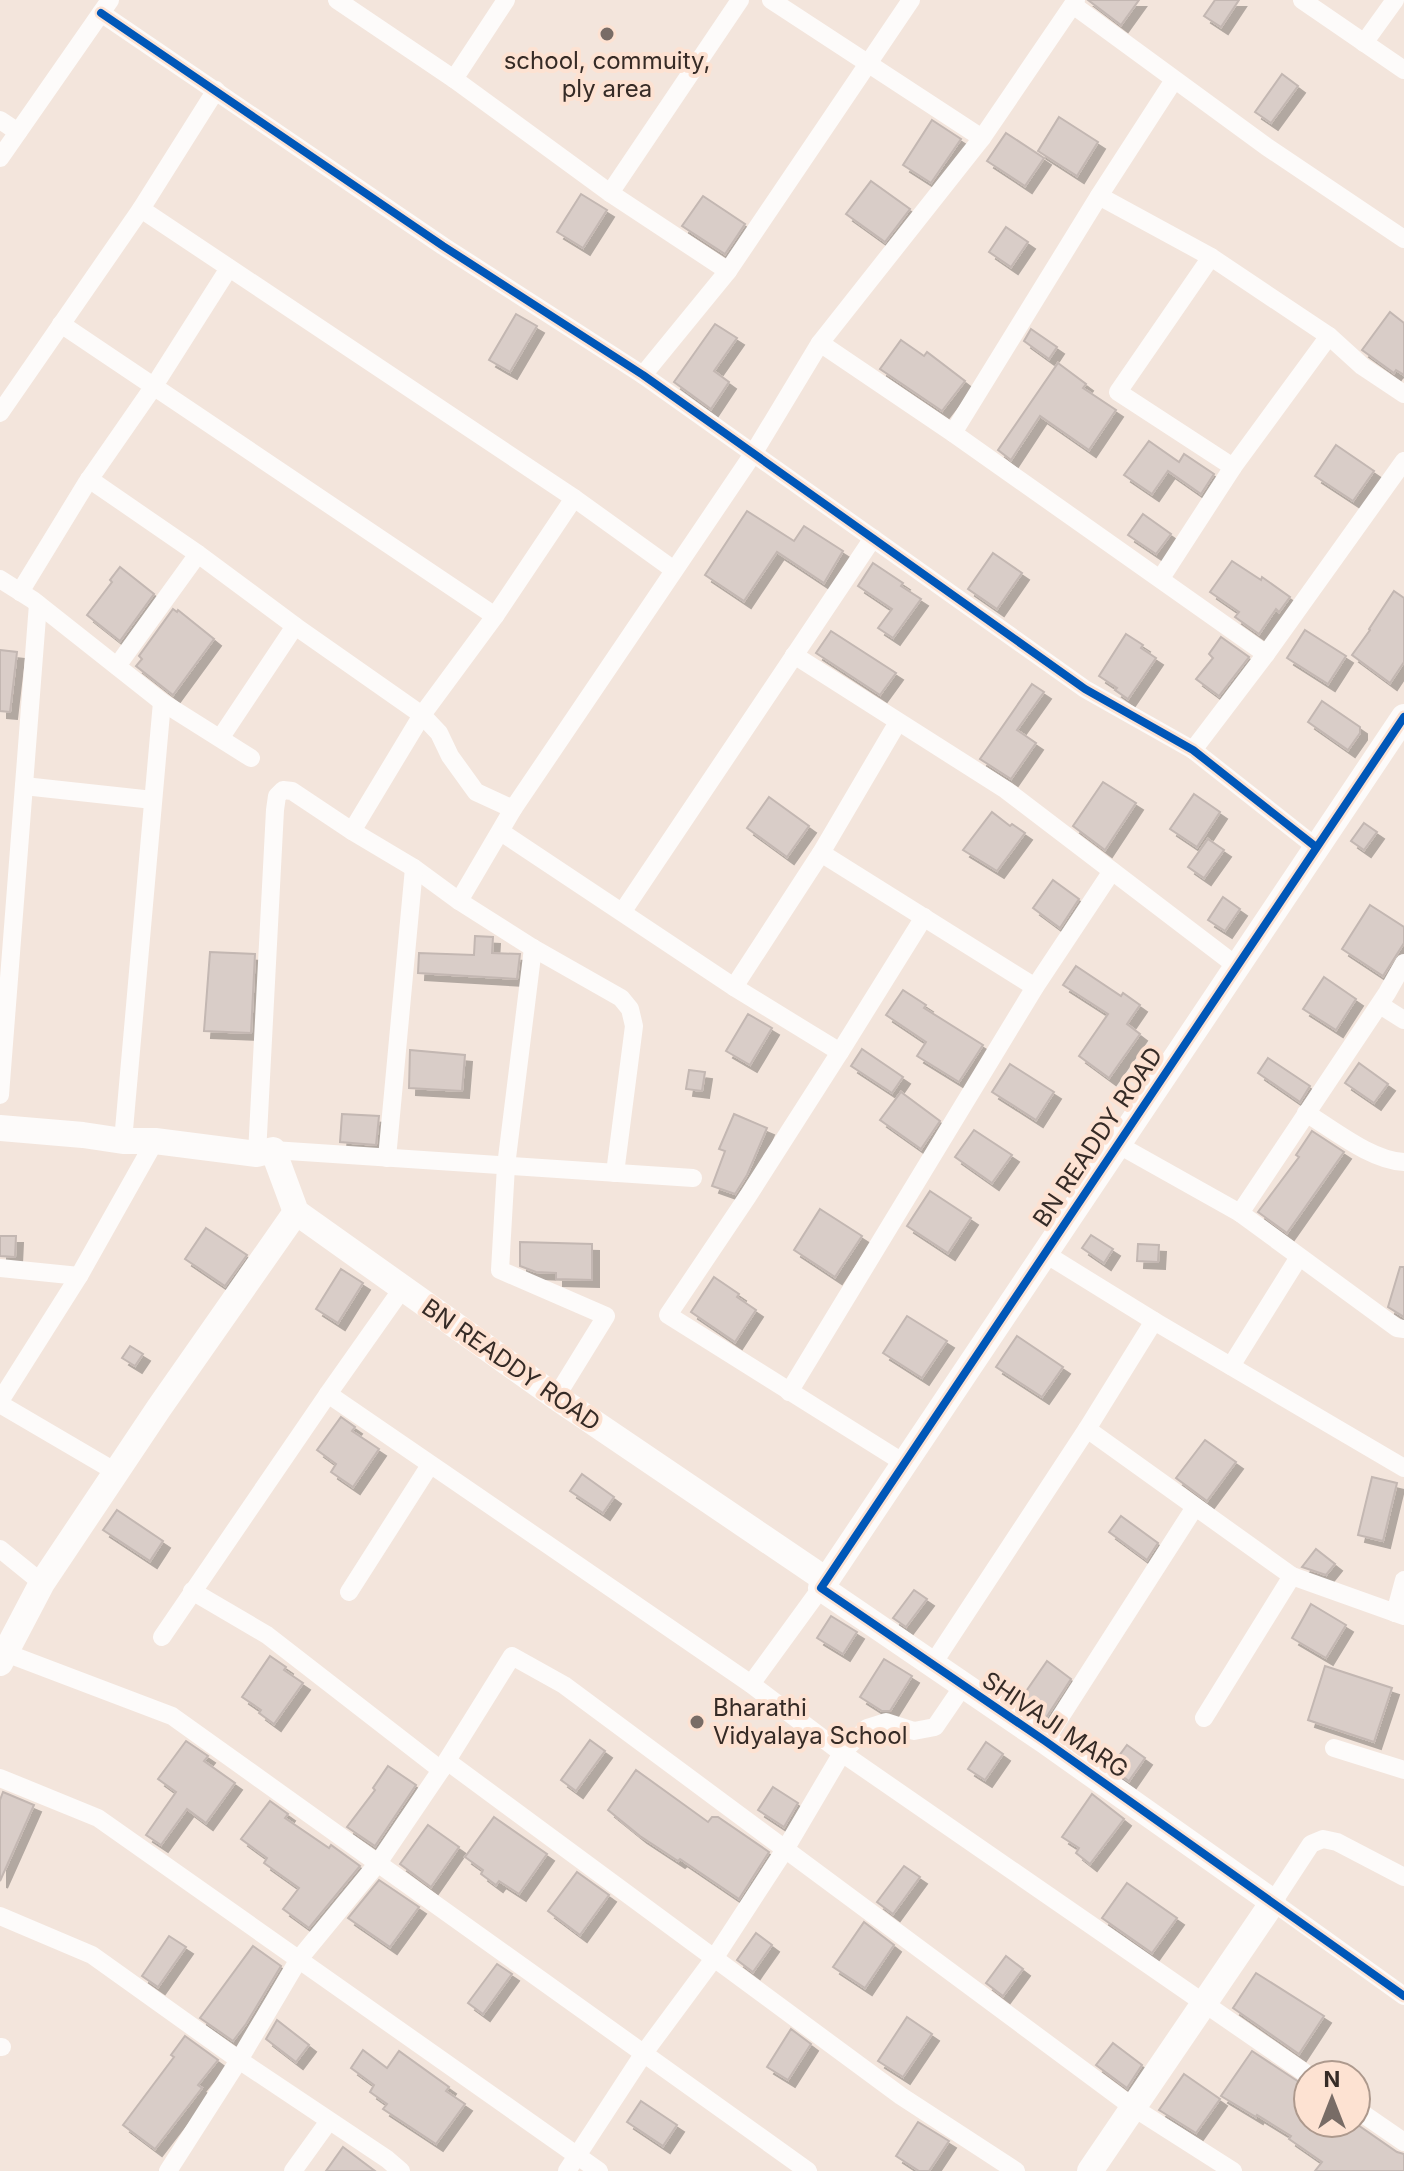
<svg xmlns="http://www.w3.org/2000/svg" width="1404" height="2171" font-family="Inter,sans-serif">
  <defs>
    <filter id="shadow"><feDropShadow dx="7" dy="7" stdDeviation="0" flood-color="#0004"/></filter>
  </defs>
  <rect width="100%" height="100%" fill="#f3e5dc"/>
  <g fill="#d9cdc8" stroke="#c3b7b2" stroke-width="2" filter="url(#shadow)">
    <polygon points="1088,0 1139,0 1121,25"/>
    <polygon points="1215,0 1239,0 1221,27 1204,16"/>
    <polygon points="1282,74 1298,86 1271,123 1255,112"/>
    <polygon points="1059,117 1098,142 1077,176 1038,151"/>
    <polygon points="932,120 961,139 931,183 903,165"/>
    <polygon points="1006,133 1044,158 1025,186 987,161"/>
    <polygon points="871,181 910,209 885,242 846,214"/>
    <polygon points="581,194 607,210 583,248 557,232"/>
    <polygon points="703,196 745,224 725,254 682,226"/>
    <polygon points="1006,227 1028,242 1011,267 989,252"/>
    <polygon points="1390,312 1404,323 1404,375 1396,370 1394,373 1362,350"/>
    <polygon points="516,314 537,326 510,372 489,360"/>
    <polygon points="715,324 737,338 714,371 729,382 711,409 674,382"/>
    <polygon points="1031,329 1057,347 1049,359 1024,341"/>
    <polygon points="901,340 924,356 927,352 965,381 942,411 880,369"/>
    <polygon points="1058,363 1086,384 1083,388 1116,410 1089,450 1040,416 1011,460 998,450"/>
    <polygon points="1149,441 1179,462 1184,454 1214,474 1201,494 1168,471 1152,494 1124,475"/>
    <polygon points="1336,445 1374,471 1353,501 1315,476"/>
    <polygon points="747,511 794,541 804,526 843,551 824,583 777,552 744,601 705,575"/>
    <polygon points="1143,514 1171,534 1156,554 1128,535"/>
    <polygon points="993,553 1022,573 997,609 968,589"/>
    <polygon points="1232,561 1261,580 1262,577 1290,597 1279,612 1276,609 1259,634 1235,617 1239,612 1210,592"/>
    <polygon points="873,563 903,583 901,586 921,599 893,638 878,628 892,609 858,586"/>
    <polygon points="120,567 154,594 120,641 87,615 112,582 110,580"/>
    <polygon points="1394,591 1404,598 1404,662 1390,683 1352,655 1370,630 1369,629"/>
    <polygon points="173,609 177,612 178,610 214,639 173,695 136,666 142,659 139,656"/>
    <polygon points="1305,630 1346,656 1328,684 1287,658"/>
    <polygon points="831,631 896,673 880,695 816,653"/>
    <polygon points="1126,634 1143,645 1141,648 1156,658 1128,699 1115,690 1117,688 1099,676"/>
    <polygon points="1221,637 1249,657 1219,696 1196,679 1213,658 1209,654"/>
    <polygon points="0,650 17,652 10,712 0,711"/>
    <polygon points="1032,684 1044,692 1017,730 1036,743 1011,779 980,759"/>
    <polygon points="1322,701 1360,727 1360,733 1348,750 1308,722"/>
    <polygon points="1103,782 1136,803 1105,850 1073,826"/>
    <polygon points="1194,794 1220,812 1197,847 1170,829"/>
    <polygon points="769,797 809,826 787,857 747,828"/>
    <polygon points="992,812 1010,826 1012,824 1025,833 997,871 963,850"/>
    <polygon points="1364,823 1377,832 1364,850 1351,841"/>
    <polygon points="1208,839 1224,850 1204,878 1188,867"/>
    <polygon points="1053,880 1079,899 1060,928 1033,908"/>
    <polygon points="1223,897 1240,909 1225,931 1208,920"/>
    <polygon points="1370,905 1404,927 1404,943 1383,976 1342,949"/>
    <polygon points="475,936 493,937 492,953 520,954 517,979 418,973 419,953 474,955"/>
    <polygon points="210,952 255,954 251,1033 204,1031"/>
    <polygon points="1076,966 1121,996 1123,993 1140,1005 1127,1024 1140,1034 1109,1078 1079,1056 1108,1014 1063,985"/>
    <polygon points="1324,977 1356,999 1336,1030 1303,1009"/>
    <polygon points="903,990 926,1005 924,1008 983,1045 959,1082 917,1056 926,1042 886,1015"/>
    <polygon points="748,1014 772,1028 750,1065 726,1051"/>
    <polygon points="862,1049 903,1077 892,1093 851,1066"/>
    <polygon points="410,1050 465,1055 462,1091 409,1088"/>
    <polygon points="1268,1058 1310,1086 1300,1102 1258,1073"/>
    <polygon points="1359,1063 1388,1084 1374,1103 1345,1083"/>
    <polygon points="1010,1064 1054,1092 1036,1120 992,1092"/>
    <polygon points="689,1070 705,1072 702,1091 686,1089"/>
    <polygon points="901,1092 940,1121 921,1149 880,1120"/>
    <polygon points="342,1114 379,1116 376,1145 340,1142"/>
    <polygon points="734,1114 767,1128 747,1175 735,1194 712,1186 725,1151 719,1149"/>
    <polygon points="974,1130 1012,1155 992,1183 955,1157"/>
    <polygon points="1312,1131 1344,1152 1287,1233 1258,1212 1299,1157 1296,1155"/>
    <polygon points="930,1191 971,1218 948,1253 907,1226"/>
    <polygon points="820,1209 862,1236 835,1277 794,1250"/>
    <polygon points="206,1228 247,1255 225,1286 185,1259"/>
    <polygon points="1091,1235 1113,1249 1104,1263 1082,1248"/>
    <polygon points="0,1236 16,1236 15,1257 0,1256"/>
    <polygon points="520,1242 592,1244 592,1280 556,1279 556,1273 536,1272 520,1266"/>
    <polygon points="1138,1244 1159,1245 1158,1262 1137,1261"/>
    <polygon points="1400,1267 1404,1267 1404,1317 1388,1307"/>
    <polygon points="341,1269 363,1283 338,1323 316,1309"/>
    <polygon points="714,1277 739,1294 737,1297 756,1310 735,1342 691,1312"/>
    <polygon points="907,1316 947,1341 922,1378 883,1353"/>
    <polygon points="1017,1336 1063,1367 1042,1397 996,1367"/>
    <polygon points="130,1346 143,1354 135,1366 122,1358"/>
    <polygon points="341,1417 355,1427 352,1431 379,1449 353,1487 331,1472 336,1464 317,1450"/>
    <polygon points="1205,1440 1236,1462 1207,1501 1176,1478"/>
    <polygon points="582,1474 614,1497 603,1513 570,1491"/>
    <polygon points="1372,1477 1397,1483 1383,1541 1358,1535"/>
    <polygon points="117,1510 163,1541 150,1561 103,1530"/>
    <polygon points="1121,1516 1158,1543 1147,1560 1109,1532"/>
    <polygon points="1316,1549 1335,1564 1326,1575 1302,1567"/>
    <polygon points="914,1590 927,1599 906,1627 893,1618"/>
    <polygon points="1311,1604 1346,1625 1326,1658 1292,1638"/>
    <polygon points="831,1616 857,1632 843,1654 817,1638"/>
    <polygon points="270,1656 286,1667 284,1670 303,1683 274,1724 259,1713 261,1710 242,1697"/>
    <polygon points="884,1659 912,1676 890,1711 882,1711 860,1697"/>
    <polygon points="1047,1661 1071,1679 1044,1721 1018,1703"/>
    <polygon points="1325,1666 1392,1688 1374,1742 1308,1720"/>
    <polygon points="590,1740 605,1751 576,1791 561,1780"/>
    <polygon points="186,1741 208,1756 204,1761 235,1783 206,1823 187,1809 161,1845 146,1835 176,1792 158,1779"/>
    <polygon points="986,1742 1003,1754 985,1780 968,1769"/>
    <polygon points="1127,1745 1145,1758 1129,1781 1110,1768"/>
    <polygon points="388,1766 416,1785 375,1846 347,1827 375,1790 373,1788"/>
    <polygon points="636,1770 708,1822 712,1817 718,1817 769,1852 739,1899 680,1859 678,1861 640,1836 608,1810"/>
    <polygon points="773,1787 798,1803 784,1827 758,1810"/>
    <polygon points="3,1792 34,1805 0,1881 0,1800"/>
    <polygon points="1092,1794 1124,1819 1090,1864 1076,1853 1079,1848 1062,1837"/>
    <polygon points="270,1801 288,1814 285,1818 329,1848 331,1845 360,1866 309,1928 283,1909 299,1888 264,1863 267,1858 241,1839"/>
    <polygon points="494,1817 547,1854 519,1894 499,1881 496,1885 481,1874 483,1870 465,1857"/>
    <polygon points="428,1825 459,1847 431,1887 400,1864"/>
    <polygon points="904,1866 920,1877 893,1914 877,1902"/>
    <polygon points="577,1872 609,1895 580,1935 548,1911"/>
    <polygon points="379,1880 419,1907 390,1947 348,1918"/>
    <polygon points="1127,1883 1177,1918 1152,1953 1102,1918"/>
    <polygon points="864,1922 894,1945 865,1988 833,1967"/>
    <polygon points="756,1933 772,1945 753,1972 737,1960"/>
    <polygon points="169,1936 186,1947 158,1987 142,1976"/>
    <polygon points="253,1946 281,1966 246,2024 233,2041 200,2018"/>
    <polygon points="1006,1956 1023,1969 1003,1996 986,1983"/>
    <polygon points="497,1964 512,1974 483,2014 468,2003"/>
    <polygon points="1256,1973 1324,2016 1299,2054 1233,2008"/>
    <polygon points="907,2017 932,2034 903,2077 878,2061"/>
    <polygon points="277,2020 309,2045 296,2062 266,2039"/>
    <polygon points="791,2029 811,2044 788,2080 767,2067"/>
    <polygon points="185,2036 218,2060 198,2085 202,2088 155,2149 123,2125 174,2057 171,2055"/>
    <polygon points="1113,2043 1142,2065 1127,2088 1096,2065"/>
    <polygon points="363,2050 387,2068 399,2051 449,2087 446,2091 465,2104 436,2144 383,2109 387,2104 370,2092 374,2085 351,2068"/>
    <polygon points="1252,2051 1308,2088 1308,2123 1355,2123 1397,2152 1404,2154 1404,2171 1315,2171 1322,2162 1289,2139 1291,2136 1257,2115 1256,2117 1221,2096"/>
    <polygon points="1184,2074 1220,2099 1196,2133 1159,2110"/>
    <polygon points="641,2101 677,2125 663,2146 627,2122"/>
    <polygon points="918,2122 949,2141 929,2171 919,2171 896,2156"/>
    <polygon points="343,2147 375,2171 326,2171"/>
  </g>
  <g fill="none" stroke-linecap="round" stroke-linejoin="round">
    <g stroke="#fdfbfa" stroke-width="18">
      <polyline points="337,0 454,79"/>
      <polyline points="506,0 454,79 610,193 728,271"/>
      <polyline points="771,0 982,138"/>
      <polyline points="1302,0 1404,70"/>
      <polyline points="1073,5 1267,147 1404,239"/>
      <polyline points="101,13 443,246 643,375 1085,689 1193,750 1316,847"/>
      <polyline points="1364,43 1395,0"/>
      <polyline points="0,120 18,132"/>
      <polyline points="0,158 110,0"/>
      <polyline points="610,193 740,0"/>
      <polyline points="1099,196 1211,257 1329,336 1362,366 1404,394"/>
      <polyline points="141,209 574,498 674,570"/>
      <polyline points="1211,257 1118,392 1233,467"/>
      <polyline points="61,324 495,616"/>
      <polyline points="820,343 953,433 1266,654"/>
      <polyline points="643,375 728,271 911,0"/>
      <polyline points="0,413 141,209 216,90"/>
      <polyline points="953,433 1099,196 1174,80"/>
      <polyline points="89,479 198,554 295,626 422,715 439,733 450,756 476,792 513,809"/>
      <polyline points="1161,578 1233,467 1329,336"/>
      <polyline points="0,579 33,600 162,702 251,758"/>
      <polyline points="20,592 86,484 154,386 229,268"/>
      <polyline points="794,655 1006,790 1238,967"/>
      <polyline points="117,666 198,554"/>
      <polyline points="221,737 295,626"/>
      <polyline points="1193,750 1266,654 1404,461"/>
      <polyline points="24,786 153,800"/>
      <polyline points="352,831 422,715 495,616 574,498"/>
      <polyline points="501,832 734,987 821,853 898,722"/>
      <polyline points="821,853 1035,987"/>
      <polyline points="459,901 513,809 753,454 820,343 982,138 1076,0"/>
      <polyline points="623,911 873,538"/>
      <polyline points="533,948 506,1166 500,1270 606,1316 556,1397"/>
      <polyline points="734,987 840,1052 924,917"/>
      <polyline points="1380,1005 1404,1020"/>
      <polyline points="840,1052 748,1196 668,1315 904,1463"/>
      <polyline points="0,1095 38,604"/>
      <path d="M 1306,1113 C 1334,1130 1372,1161 1404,1162"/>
      <polyline points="123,1141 162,702"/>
      <polyline points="1117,1144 1240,1213 1397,1328 1404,1329"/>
      <polyline points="273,1150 693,1178"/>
      <polyline points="257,1154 275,810 277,796 283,790 292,791 352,831 414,868 459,901 533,948 621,998 630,1009 634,1026 615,1173"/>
      <polyline points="387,1158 414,868"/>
      <polyline points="1240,1213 1387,993 1404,963"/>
      <polyline points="1044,1253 1154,1321 1404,1468"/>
      <polyline points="0,1268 79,1276"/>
      <polyline points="402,1289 328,1394 751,1684 842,1753 1308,2075"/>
      <polyline points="1231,1366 1299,1257"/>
      <polyline points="789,1392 1035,987 1112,871"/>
      <polyline points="0,1401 79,1276 155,1141"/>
      <polyline points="0,1404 116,1472"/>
      <polyline points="1087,1429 1292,1576 1404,1616"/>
      <polyline points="0,1549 42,1583"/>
      <polyline points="349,1592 430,1465"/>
      <polyline points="1395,1613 1404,1580"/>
      <polyline points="162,1637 328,1394"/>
      <polyline points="6,1653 172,1716 808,2171"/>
      <polyline points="932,1665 1087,1429 1154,1321"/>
      <polyline points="751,1684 821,1588"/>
      <polyline points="1204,1718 1292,1576"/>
      <polyline points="1045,1741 1195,1507"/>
      <polyline points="1334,1748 1404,1770"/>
      <polyline points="447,1761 901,2096 1016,2171"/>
      <polyline points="441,1770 512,1656 564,1685 1134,2108 1233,2171"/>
      <polyline points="0,1778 98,1818 599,2171"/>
      <polyline points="1404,1877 1337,1842 1323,1839 1311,1844 1273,1902 1404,1996"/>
      <polyline points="0,1916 92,1955 239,2060 387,2159 401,2171"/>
      <polyline points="0,2047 2,2047"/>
      <polyline points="1356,2109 1404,2142"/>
      <polyline points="168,2171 239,2060 299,1959 378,1863 441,1770 267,1635 192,1591"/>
      <polyline points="293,2171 329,2121"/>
      <polyline points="567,2171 644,2053 715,1957 786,1848 842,1753 867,1728 886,1722 914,1731 935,1727 963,1686"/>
    </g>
    <g stroke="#fdfbfa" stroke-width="26">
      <polyline points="0,1128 83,1135 123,1141 155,1141 257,1154 273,1150 296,1212 556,1397 826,1580"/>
      <polyline points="0,1663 42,1583 159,1408 296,1212"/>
      <polyline points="1090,2171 1273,1902 1045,1741 821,1588 1404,717"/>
    </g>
    <g stroke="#fde2d2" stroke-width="13">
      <g id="cycleway">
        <polyline points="101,13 443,246 643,375 1085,689 1193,750 1316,847"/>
        <polyline points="1404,717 821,1588 1045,1741 1404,1996"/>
      </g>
    </g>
    <use href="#cycleway" stroke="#0057b8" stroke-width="8"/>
  </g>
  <g fill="#786c66" stroke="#fde2d2" stroke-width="3">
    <circle cx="607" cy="34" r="8"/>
    <circle cx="697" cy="1722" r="8"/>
  </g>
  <g text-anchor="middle" stroke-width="8" stroke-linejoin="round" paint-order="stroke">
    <g font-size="24" fill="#362b26" stroke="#fde2d2">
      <text x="607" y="69">school, commuity,<tspan x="607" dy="28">ply area</tspan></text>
      <text x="713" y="1716" text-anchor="start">Bharathi<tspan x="713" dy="28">Vidyalaya School</tspan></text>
    </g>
    <g font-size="24" fill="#362b26" stroke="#fde2d2">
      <text transform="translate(1098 1137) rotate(-56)" y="8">BN READDY ROAD</text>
      <text transform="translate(511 1365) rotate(35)" y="8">BN READDY ROAD</text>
      <text transform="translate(1055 1725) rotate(34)" y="8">SHIVAJI MARG</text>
    </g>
  </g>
  <g transform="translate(1332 2099)"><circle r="38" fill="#fde2d2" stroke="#ad998d" stroke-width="2"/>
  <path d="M0-6L14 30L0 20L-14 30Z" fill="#786c66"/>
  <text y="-12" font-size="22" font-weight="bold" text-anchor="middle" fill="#362b26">N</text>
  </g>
</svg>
